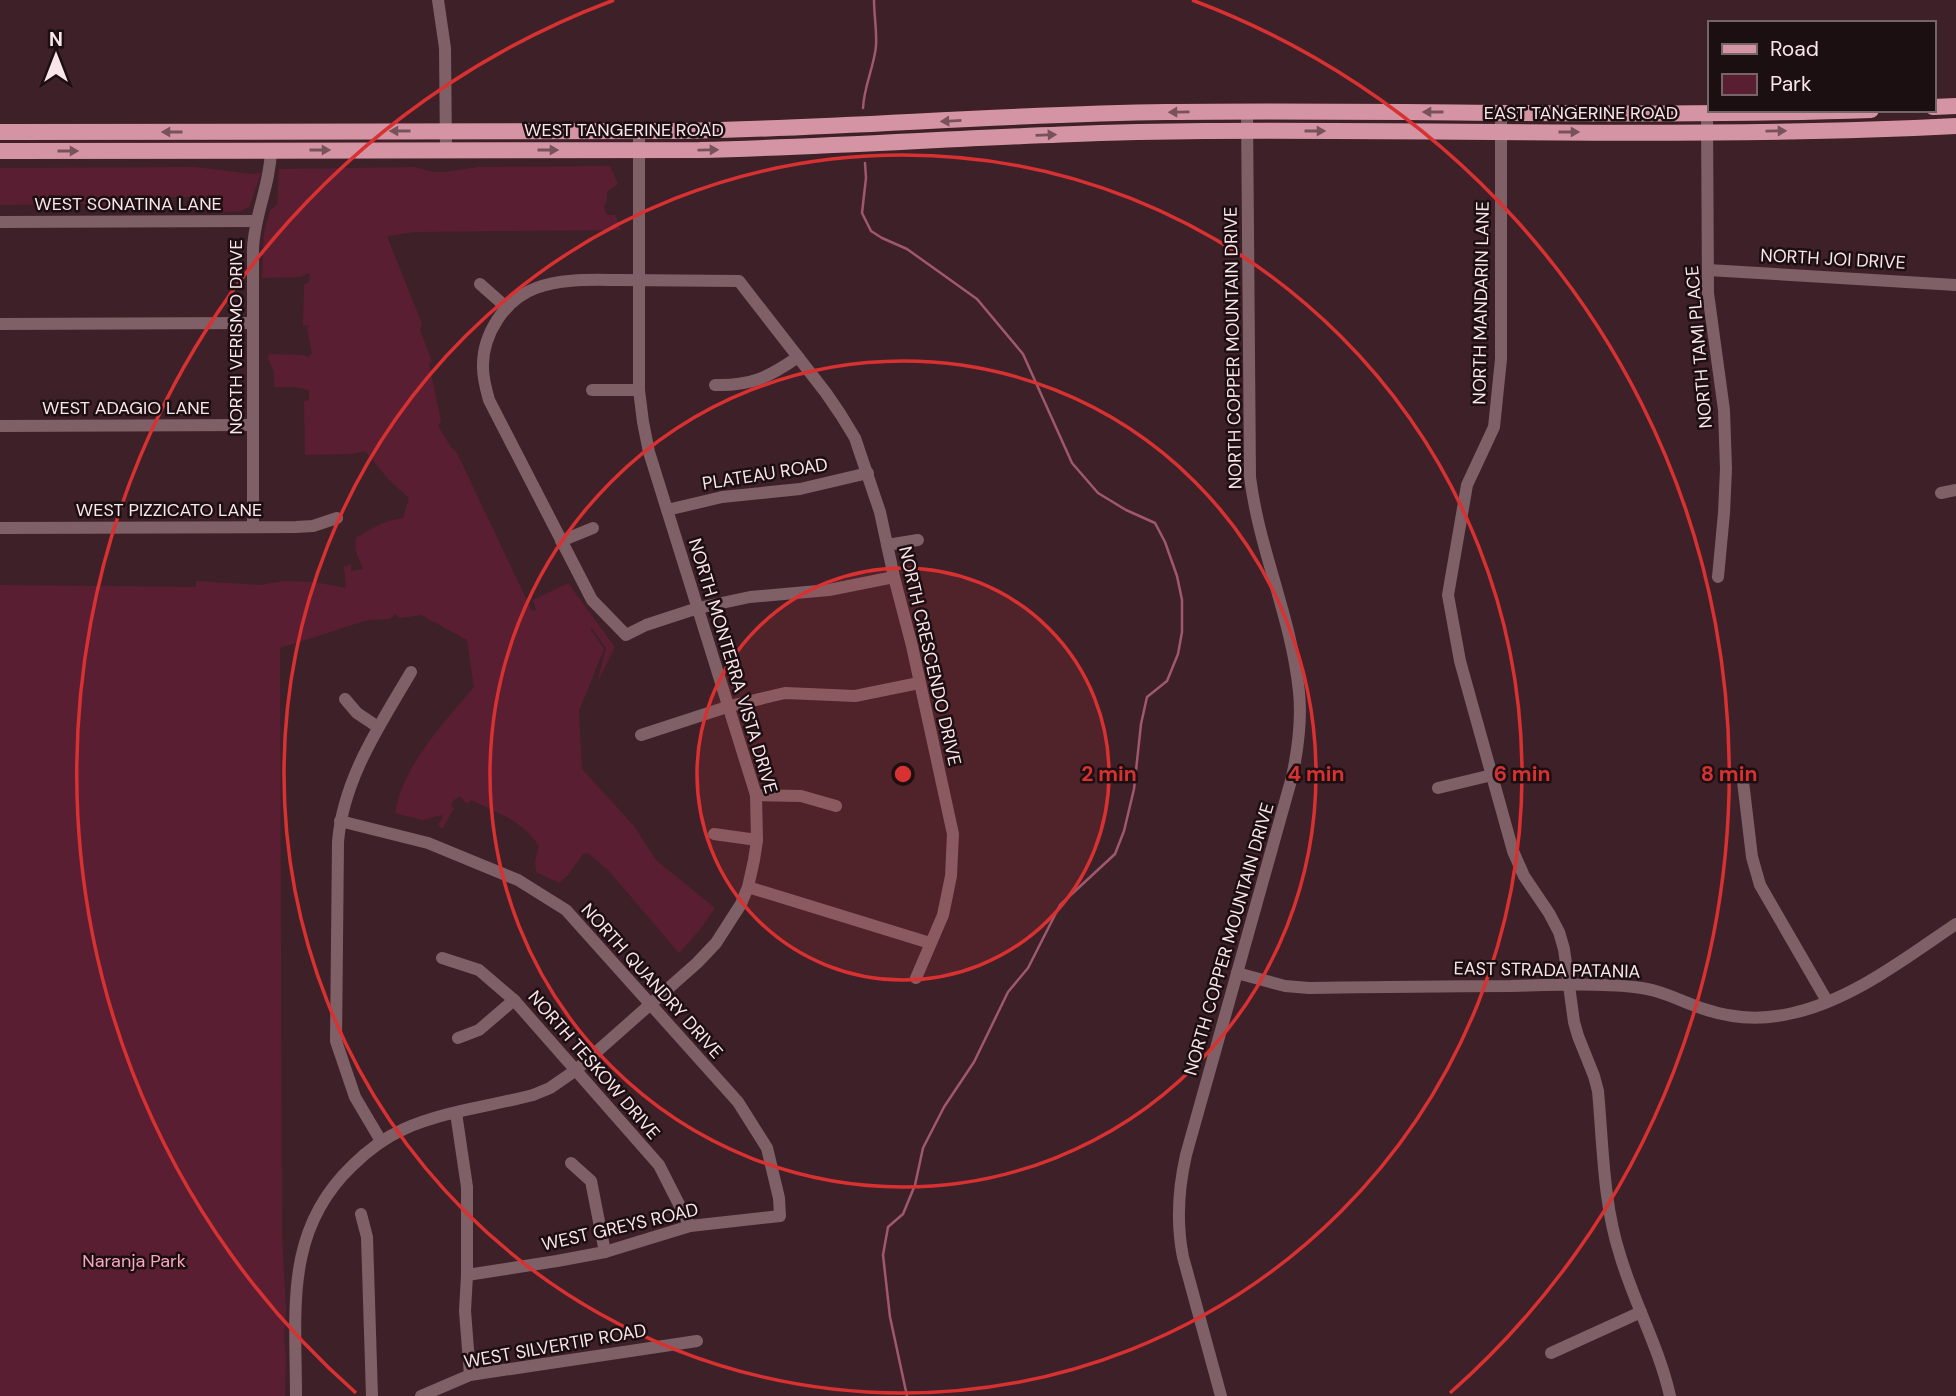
<svg xmlns="http://www.w3.org/2000/svg" width="1956" height="1396" font-family="'DM Sans',sans-serif">
  <rect width="100%" height="100%" fill="#3e2028"/>
  <g fill="#5a1e32">
    <path d="M 610,166 L 618,184 L 607,192 L 607,202 L 604,205 L 605,212 L 608,215 L 615,215 L 621,230 L 415,232 L 387,236 L 422,324 L 420,330 L 432,362 L 429,363 L 441,421 L 438,426 L 451,447 L 457,453 L 532,611 L 536,610 L 533,600 L 568,583 L 615,647 L 597,683 L 606,648 L 591,627 L 591,630 L 604,649 L 579,711 L 582,769 L 634,826 L 656,860 L 715,908 L 698,932 L 679,953 L 608,870 L 588,853 L 583,854 L 568,875 L 559,883 L 536,872 L 535,861 L 539,846 C 522,820 498,813 471,800 L 469,803 L 465,802 L 460,796 L 454,800 L 451,806 L 454,808 L 443,828 L 441,828 L 438,824 L 443,818 L 442,815 L 422,820 L 395,813 C 403,765 444,723 474,687 L 467,640 L 421,615 L 400,618 L 395,614 L 390,619 L 368,620 L 280,648 L 282,1234 L 286,1310 L 284,1337 L 286,1357 L 285,1396 L 0,1396 L 0,585 L 196,587 L 196,581 L 259,585 L 285,581 L 314,582 L 346,588 L 344,567 L 351,564 L 351,571 L 363,569 L 355,549 L 356,537 C 363,535 366,531 373,528 C 383,522 393,520 403,518 L 409,498 L 389,480 L 365,451 L 352,454 L 305,455 L 304,401 L 309,400 L 309,390 L 294,387 L 274,387 L 274,372 L 268,359 L 269,354 L 301,355 L 309,357 L 312,353 L 307,328 L 310,325 L 303,326 L 304,285 L 309,282 L 310,274 L 308,273 L 301,277 L 262,278 L 264,233 L 270,210 L 277,205 L 279,169 L 414,167 L 434,172 L 444,172 L 478,167 Z"/>
    <polygon points="195,167 252,174 261,173 249,207 241,211 221,212 221,205 218,202 211,202 207,208 197,206 194,197 131,197 129,203 101,207 86,204 0,205 0,168"/>
  </g>
  <g fill="none" stroke-linecap="round" stroke-linejoin="round">
    <g stroke="#9f586c" stroke-width="2.5">
      <path d="M 863,108 C 864,86 874,67 876,46 C 877,31 874,15 874,0"/>
      <polyline points="865,163 866,178 862,213 871,231 882,238 907,249 977,299 1023,354 1072,463 1098,493 1126,510 1155,523 1165,542 1177,576 1182,600 1182,632 1178,654 1167,681 1147,697 1141,724 1134,789 1124,831 1115,854 1060,905 1028,968 1008,992 974,1062 944,1107 923,1148 915,1185 903,1214 888,1227 883,1255 890,1317 907,1396"/>
    </g>
    <g stroke="#806067" stroke-width="12">
      <polyline points="438,0 445,48 446,150"/>
      <path d="M 1501,112 L 1501,359 L 1494,427 L 1467,485 L 1448,595 L 1460,661 L 1513,851 L 1524,876 L 1549,913 L 1559,932 L 1564,949 L 1574,1022 L 1578,1036 L 1594,1076 L 1598,1091 C 1603,1145 1603,1203 1620,1255 C 1634,1303 1659,1347 1670,1396"/>
      <polyline points="1707,113 1708,293 1724,410 1726,469 1724,513 1718,577"/>
      <polyline points="0,222 256,221"/>
      <polyline points="1708,270 1956,285"/>
      <polyline points="480,284 506,307"/>
      <polyline points="0,324 252,323"/>
      <path d="M 715,385 C 752,386 769,377 798,357"/>
      <polyline points="592,390 639,390"/>
      <polyline points="0,426 253,425"/>
      <polyline points="1941,493 1956,490"/>
      <polyline points="667,510 722,497 800,489 868,473"/>
      <path d="M 253,527 L 253,248 C 255,212 270,186 271,150"/>
      <polyline points="0,528 296,527 313,526 337,518"/>
      <polyline points="561,541 593,528"/>
      <polyline points="887,545 918,540"/>
      <path d="M 894,577 L 829,590 L 750,597 L 698,608 L 646,625 L 626,635 L 592,600 L 489,400 C 486,389 483,379 483,368 C 482,335 504,300 536,288 C 562,278 593,280 621,280 C 660,280 699,281 739,281 L 826,393 L 841,415 L 855,438 L 880,512 L 894,577 L 912,646 L 953,834 L 951,876 L 943,915 L 916,978"/>
      <polyline points="345,699 357,713 378,727"/>
      <polyline points="641,735 730,706 785,693 855,696 919,683"/>
      <polyline points="1742,773 1752,857 1760,885 1827,1001"/>
      <polyline points="1438,788 1492,775"/>
      <polyline points="756,795 801,796 836,806"/>
      <polyline points="340,821 428,843 518,880 566,910 738,1102 767,1148 779,1198 780,1216 690,1226 605,1252 557,1261 467,1275"/>
      <polyline points="714,834 757,840"/>
      <polyline points="748,887 930,943"/>
      <polyline points="442,958 479,970 514,1000 659,1165 690,1226"/>
      <path d="M 1237,973 L 1285,986 L 1309,988 C 1376,987 1444,986 1511,986 C 1552,985 1593,983 1634,987 C 1659,989 1680,1001 1704,1009 C 1733,1019 1764,1020 1793,1013 C 1852,1000 1907,957 1956,924"/>
      <polyline points="458,1038 479,1030 514,1000"/>
      <polyline points="456,1113 467,1187 467,1275 465,1311 470,1375"/>
      <path d="M 381,1141 L 355,1097 L 336,1041 L 338,842 C 343,779 380,725 411,672"/>
      <polyline points="571,1163 591,1181 605,1252"/>
      <polyline points="361,1214 367,1237 372,1396"/>
      <polyline points="1551,1353 1641,1312"/>
      <path d="M 296,1396 C 296,1310 284,1231 352,1166 C 368,1150 384,1138 404,1129 C 444,1111 491,1106 533,1095 L 550,1088 L 576,1070 L 697,963 L 716,943 L 741,904 L 748,887 L 754,860 L 757,840 L 756,795 L 649,452 L 643,422 L 639,390 L 639,131"/>
      <polyline points="421,1396 470,1375 697,1341"/>
      <path d="M 1221,1396 L 1183,1257 C 1176,1222 1178,1190 1186,1155 L 1292,777 C 1298,749 1302,721 1299,692 C 1292,619 1259,550 1250,477 L 1247,111"/>
    </g>
    <g stroke="#d594a4" stroke-width="16">
      <polyline points="1933,107 1956,106"/>
      <path d="M 0,132 L 683,131 C 844,128 1005,114 1166,112 C 1401,109 1636,118 1871,110"/>
      <path d="M 0,151 L 700,150 C 868,146 1036,132 1205,131 C 1455,129 1706,139 1956,126"/>
    </g>
  </g>
  <defs><path id="oneway-solid" d="M-6-.8H1V-3.2L6.5 0L1 3.2V.8H-6Z" transform="scale(1.75)"/></defs>
  <g fill="#78525b">
    <use href="#oneway-solid" transform="translate(1179 112) rotate(179)"/>
    <use href="#oneway-solid" transform="translate(1433 112) rotate(-180)"/>
    <use href="#oneway-solid" transform="translate(951 121) rotate(177)"/>
    <use href="#oneway-solid" transform="translate(400 131) rotate(180)"/>
    <use href="#oneway-solid" transform="translate(1315 131)"/>
    <use href="#oneway-solid" transform="translate(1776 131) rotate(-1)"/>
    <use href="#oneway-solid" transform="translate(172 132) rotate(180)"/>
    <use href="#oneway-solid" transform="translate(1569 132)"/>
    <use href="#oneway-solid" transform="translate(1046 135) rotate(-2)"/>
    <use href="#oneway-solid" transform="translate(320 150)"/>
    <use href="#oneway-solid" transform="translate(548 150)"/>
    <use href="#oneway-solid" transform="translate(708 150) rotate(-1)"/>
    <use href="#oneway-solid" transform="translate(68 151)"/>
  </g>
  <circle cx="903" cy="774" r="206" fill="#d83132" fill-opacity=".12"/>
  <g fill="none" stroke="#d83132" stroke-width="3.5">
    <circle cx="903" cy="774" r="206"/>
    <circle cx="903" cy="774" r="413"/>
    <circle cx="903" cy="774" r="619"/>
    <path d="M356 1393A826 826 0 0 1 614 0M1192 0A826 826 0 0 1 1450 1393"/>
  </g>
  <g text-anchor="middle" stroke-width="5" stroke-linejoin="round" paint-order="stroke">
    <g font-size="18" fill="#fae5ea" stroke="#1c0f12">
      <text x="1581" y="119">EAST TANGERINE ROAD</text>
      <text x="624" y="136">WEST TANGERINE ROAD</text>
      <text x="128" y="210">WEST SONATINA LANE</text>
      <text transform="translate(1833 259) rotate(3)" y="6">NORTH JOI DRIVE</text>
      <text transform="translate(1481 303) rotate(-89)" y="6">NORTH MANDARIN LANE</text>
      <text transform="translate(236 337) rotate(-90)" y="6">NORTH VERISMO DRIVE</text>
      <text transform="translate(1699 347) rotate(-95)" y="6">NORTH TAMI PLACE</text>
      <text transform="translate(1233 348) rotate(-91)" y="6">NORTH COPPER MOUNTAIN DRIVE</text>
      <text x="126" y="414">WEST ADAGIO LANE</text>
      <text transform="translate(765 474) rotate(-9)" y="6">PLATEAU ROAD</text>
      <text x="169" y="516">WEST PIZZICATO LANE</text>
      <text transform="translate(930 656) rotate(77)" y="6">NORTH CRESCENDO DRIVE</text>
      <text transform="translate(733 666) rotate(73)" y="6">NORTH MONTERRA VISTA DRIVE</text>
      <text transform="translate(1229 939) rotate(-74)" y="6">NORTH COPPER MOUNTAIN DRIVE</text>
      <text transform="translate(1547 970) rotate(1)" y="6">EAST STRADA PATANIA</text>
      <text transform="translate(652 981) rotate(48)" y="6">NORTH QUANDRY DRIVE</text>
      <text transform="translate(594 1065) rotate(49)" y="6">NORTH TESKOW DRIVE</text>
      <text transform="translate(620 1227) rotate(-13)" y="6">WEST GREYS ROAD</text>
      <text transform="translate(555 1346) rotate(-10)" y="6">WEST SILVERTIP ROAD</text>
    </g>
    <g font-size="18" fill="#fba8bd" stroke="#1c0f12">
      <text x="134" y="1267">Naranja Park</text>
    </g>
  </g>
  <circle cx="903" cy="774" r="10" fill="#d83132" stroke="#1c0f12" stroke-width="3.5"/>
  <g font-size="21" text-anchor="middle" font-weight="bold" fill="#d83132" stroke="#1c0f12" stroke-width="5" stroke-linejoin="round" paint-order="stroke">
    <text x="1109" y="781">2 min</text>
    <text x="1316" y="781">4 min</text>
    <text x="1522" y="781">6 min</text>
    <text x="1729" y="781">8 min</text>
  </g>
  <rect x="1708" y="21" width="228" height="91" fill="#1c0f12" stroke="#756568" stroke-width="2"/>
  <rect x="1722" y="44" width="35" height="10" fill="#d594a4" stroke="#756568" stroke-width="2"/>
  <text x="1770" y="56" font-size="21" fill="#fae5ea">Road</text>
  <rect x="1722" y="74" width="35" height="21" fill="#5a1e32" stroke="#756568" stroke-width="2"/>
  <text x="1770" y="91" font-size="21" fill="#fae5ea">Park</text>
  <g transform="translate(56 56)" stroke="#1c0f12" stroke-width="5" paint-order="stroke">
  <path d="M0-5L12 26L0 18L-12 26Z" fill="#fae5ea"/>
  <text y="-10" font-size="19" font-weight="bold" text-anchor="middle" fill="#fae5ea">N</text>
  </g>
</svg>
